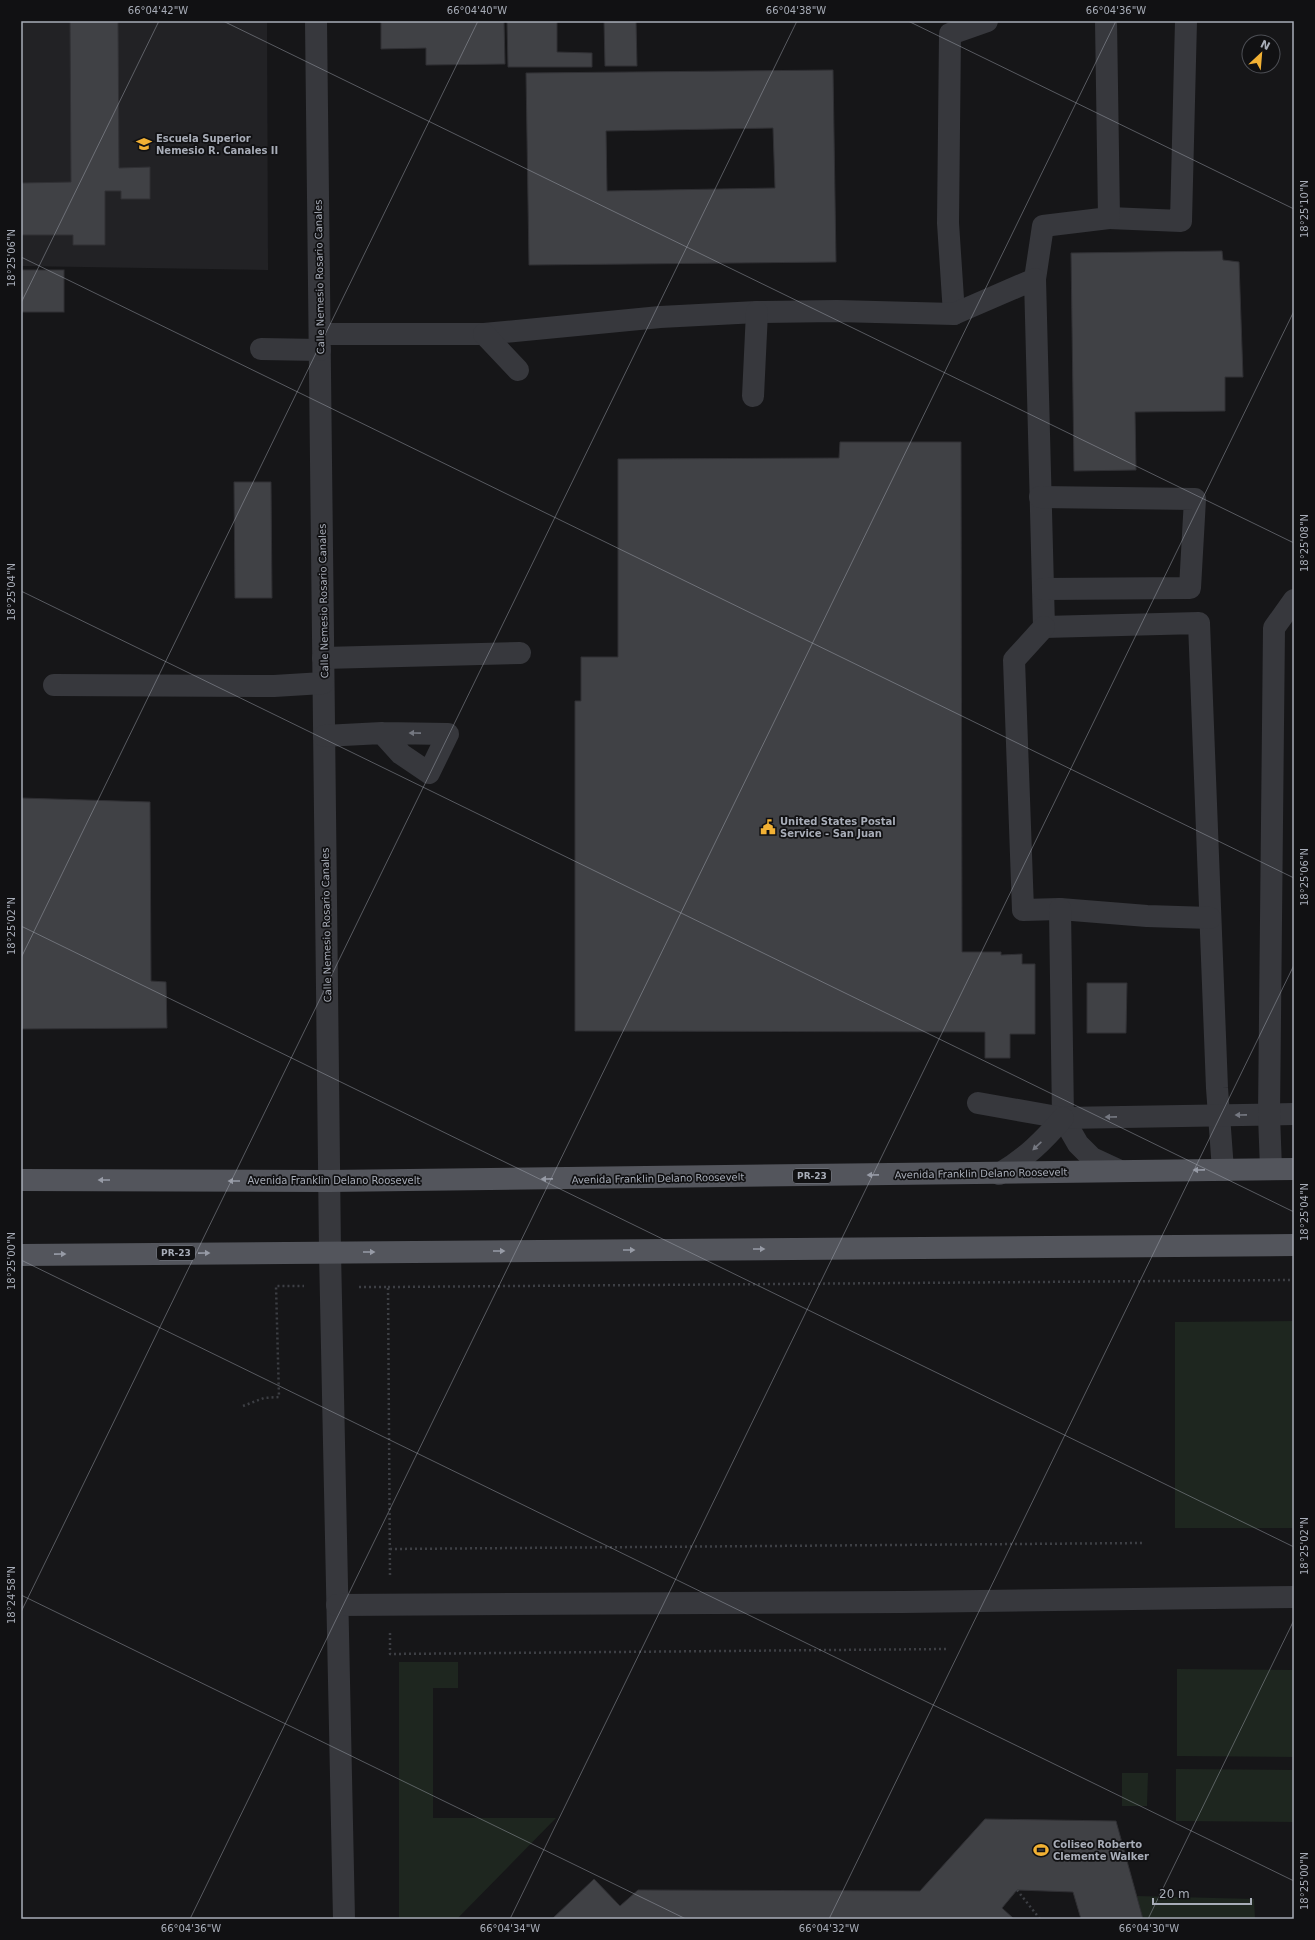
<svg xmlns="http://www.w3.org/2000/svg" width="1315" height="1940" font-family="'DejaVu Sans',sans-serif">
  <rect width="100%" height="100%" fill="#161618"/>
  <polygon fill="#222225" points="21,21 267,21 268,270 21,266"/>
  <g fill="#1e261f">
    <polygon points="1294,1321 1294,1528 1175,1528 1175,1322"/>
    <polygon points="399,1662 458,1662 458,1688 433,1688 433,1818 556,1818 457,1919 399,1919"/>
    <polygon points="1177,1669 1294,1670 1294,1757 1177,1756"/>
    <polygon points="1176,1769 1294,1770 1294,1822 1176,1821"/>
    <polygon points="1122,1773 1148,1773 1147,1806 1122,1806"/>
    <polygon points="1137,1896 1254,1899 1255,1919 1143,1919"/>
  </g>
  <g fill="#404145" stroke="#303034" fill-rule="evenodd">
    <polygon points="70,21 118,21 119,168 150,167 150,199 121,199 121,191 105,191 105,245 73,245 73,235 21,235 21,183 71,182"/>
    <polygon points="381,21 504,21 505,64 426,65 426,48 381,49"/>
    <polygon points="507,21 557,21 557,52 592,53 592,67 508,67"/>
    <polygon points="604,21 636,21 637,66 605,66"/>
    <path d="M 833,70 L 836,262 L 529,265 L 526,73 ZM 773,128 L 775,188 L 607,191 L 606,131 Z"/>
    <polygon points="1222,251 1223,260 1239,262 1243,377 1225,377 1225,411 1135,412 1136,470 1074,471 1071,253"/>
    <rect x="21" y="270" width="43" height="42"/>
    <polygon points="840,442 961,442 962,952 1001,952 1001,955 1022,954 1022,964 1035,964 1035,1034 1010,1034 1010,1058 985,1058 985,1032 575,1031 575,701 581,701 581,657 618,657 618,459 839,458"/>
    <polygon points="234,482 271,482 272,598 235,598"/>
    <polygon points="21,798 150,802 151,981 166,982 167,1028 21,1029"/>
    <polygon points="1087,983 1127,983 1126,1033 1087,1033"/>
    <polygon points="985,1819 1116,1821 1143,1919 1081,1919 1073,1892 1017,1890 1002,1908 1014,1919 552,1919 594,1879 620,1906 638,1890 920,1891"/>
  </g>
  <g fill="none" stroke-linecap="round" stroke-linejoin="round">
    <g stroke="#3d3f44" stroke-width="2.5" stroke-dasharray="2 3" stroke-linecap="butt">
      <polyline points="359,1287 388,1287 390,1576"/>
      <polyline points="388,1287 1294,1280"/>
      <polyline points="243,1406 264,1398 279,1397 276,1286 304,1286"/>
      <polyline points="390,1549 1145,1543"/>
      <polyline points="390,1633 390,1654 946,1649"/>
      <polyline points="1017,1890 1040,1919"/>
    </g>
    <g stroke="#37383d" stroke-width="22">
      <polyline points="316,21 330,1252 344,1919"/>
      <polyline points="1109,218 1181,221 1186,21"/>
      <polyline points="1035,279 1043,226 1109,218 1106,21"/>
      <polyline points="954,314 948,223 950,34 987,21"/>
      <polyline points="320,334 484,334 660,317 757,312 837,311 954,314 1035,279 1044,627 1199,623 1217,1088 1223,1170"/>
      <polyline points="484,334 518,370"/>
      <polyline points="261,349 320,350"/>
      <polyline points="753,396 757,312"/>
      <polyline points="1040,497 1195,499 1190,588 1043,589"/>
      <polyline points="1044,627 1014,660 1023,910 1060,909 1147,916 1210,918"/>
      <polyline points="323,658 520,653"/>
      <polyline points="54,685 274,686 323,683"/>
      <polyline points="324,736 382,733 448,734 429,773 401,754 382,733"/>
      <polyline points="1060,909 1063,1118 1078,1144 1092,1158 1120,1171"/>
      <polyline points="978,1103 1063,1118 1294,1114"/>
      <polyline points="1271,1169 1269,1115 1274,628 1294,600"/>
      <path d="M 999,1174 C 1026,1158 1043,1141 1063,1118"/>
      <polyline points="337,1605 903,1602 1294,1597"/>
    </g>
    <g stroke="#53555c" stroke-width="22">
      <polyline points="21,1180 329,1181 1294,1169"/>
      <polyline points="21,1255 1294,1245"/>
    </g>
  </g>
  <defs><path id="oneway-solid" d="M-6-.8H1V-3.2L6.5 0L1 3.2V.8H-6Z"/></defs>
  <g fill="#757881">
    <use href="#oneway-solid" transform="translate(415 733) rotate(-179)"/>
    <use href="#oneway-solid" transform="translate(1241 1115) rotate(179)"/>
    <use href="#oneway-solid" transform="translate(1111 1117) rotate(179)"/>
    <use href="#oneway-solid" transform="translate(1037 1146) rotate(137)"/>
  </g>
  <g fill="#979ba6">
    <use href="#oneway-solid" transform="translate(1199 1170) rotate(179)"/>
    <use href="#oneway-solid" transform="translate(873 1175) rotate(179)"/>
    <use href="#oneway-solid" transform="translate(547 1179) rotate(179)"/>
    <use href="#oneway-solid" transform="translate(104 1180) rotate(-180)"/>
    <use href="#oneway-solid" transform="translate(234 1181) rotate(-180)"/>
    <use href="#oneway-solid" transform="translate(759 1249)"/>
    <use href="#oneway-solid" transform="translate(629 1250)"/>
    <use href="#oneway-solid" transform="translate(499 1251)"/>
    <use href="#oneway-solid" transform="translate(369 1252)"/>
    <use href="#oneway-solid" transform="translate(204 1253) rotate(-1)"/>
    <use href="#oneway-solid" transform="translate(60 1254) rotate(-1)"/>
  </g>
  <path fill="none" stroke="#a8adb8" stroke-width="1" stroke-opacity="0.45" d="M 223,21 L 1294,543M 908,21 L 1294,209M 21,257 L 1294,878M 21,303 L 159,21M 21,591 L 1294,1212M 21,926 L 1294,1547M 21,958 L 478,21M 21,1260 L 1294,1881M 21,1595 L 686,1919M 21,1612 L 797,21M 190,1919 L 1116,21M 510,1919 L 1294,311M 829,1919 L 1294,965M 1148,1919 L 1294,1620"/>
  <defs>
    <g id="school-bare" transform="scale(1.2)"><path d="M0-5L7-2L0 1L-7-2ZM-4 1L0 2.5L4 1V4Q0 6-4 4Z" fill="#f2b134" stroke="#111113" stroke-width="2.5" paint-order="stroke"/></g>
    <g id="civic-bare" transform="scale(1.2)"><path d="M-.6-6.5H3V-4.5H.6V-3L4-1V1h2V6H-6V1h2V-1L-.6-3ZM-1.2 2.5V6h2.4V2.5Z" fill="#f2b134" stroke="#111113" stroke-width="2.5" paint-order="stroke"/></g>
    <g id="stadium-bare" transform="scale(1.2)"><path d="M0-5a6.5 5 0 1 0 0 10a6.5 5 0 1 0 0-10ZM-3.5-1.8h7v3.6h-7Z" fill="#f2b134" stroke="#111113" stroke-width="2.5" paint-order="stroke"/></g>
  </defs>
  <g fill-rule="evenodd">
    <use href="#school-bare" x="144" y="144"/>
    <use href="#civic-bare" x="768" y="827"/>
    <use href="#stadium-bare" x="1041" y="1850"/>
  </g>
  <g text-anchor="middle" stroke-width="3.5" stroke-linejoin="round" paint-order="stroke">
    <g fill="#111113" stroke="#7b7e86" stroke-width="1">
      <rect x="793" y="1169" width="38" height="14" rx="3"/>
      <rect x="157" y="1246" width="38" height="14" rx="3"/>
    </g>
    <g font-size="9" font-weight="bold" fill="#a8adb8">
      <text x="812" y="1179">PR-23</text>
      <text x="176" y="1256">PR-23</text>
    </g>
    <g font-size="10" font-weight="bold" fill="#a8adb8" stroke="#111113" text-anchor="start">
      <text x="156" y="142">Escuela Superior<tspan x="156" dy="12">Nemesio R. Canales II</tspan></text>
      <text x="780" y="825">United States Postal<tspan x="780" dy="12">Service - San Juan</tspan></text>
      <text x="1053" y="1848">Coliseo Roberto<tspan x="1053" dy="12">Clemente Walker</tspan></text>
    </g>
    <g font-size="10" fill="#a8adb8" stroke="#111113">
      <text transform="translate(319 277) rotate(-91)" y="4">Calle Nemesio Rosario Canales</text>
      <text transform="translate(323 601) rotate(-91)" y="4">Calle Nemesio Rosario Canales</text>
      <text transform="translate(326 925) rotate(-91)" y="4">Calle Nemesio Rosario Canales</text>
      <text transform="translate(981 1173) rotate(-1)" y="4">Avenida Franklin Delano Roosevelt</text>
      <text transform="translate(658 1178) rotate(-1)" y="4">Avenida Franklin Delano Roosevelt</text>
      <text x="334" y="1184">Avenida Franklin Delano Roosevelt</text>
    </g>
  </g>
  <rect width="1315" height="1940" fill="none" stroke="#111113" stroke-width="44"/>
  <g transform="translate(1261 54) rotate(26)"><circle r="19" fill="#111113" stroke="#4d4f55"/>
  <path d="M0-3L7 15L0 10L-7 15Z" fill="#f2b134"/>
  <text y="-6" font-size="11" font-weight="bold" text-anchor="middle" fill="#a8adb8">N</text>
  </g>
  <path d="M1153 1898v6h98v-6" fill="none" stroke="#a8adb8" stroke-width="2"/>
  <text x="1159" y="1898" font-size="12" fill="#a8adb8" stroke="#111113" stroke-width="3" paint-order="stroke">20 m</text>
  <rect x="22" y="22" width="1271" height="1896" fill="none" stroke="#a8adb8" stroke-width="1.5"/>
  <g font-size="10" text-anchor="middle" fill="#a8adb8">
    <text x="158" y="14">66°04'42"W</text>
    <text x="477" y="14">66°04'40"W</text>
    <text x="796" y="14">66°04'38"W</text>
    <text x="1116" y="14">66°04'36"W</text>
    <text transform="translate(1304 209) rotate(-90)" y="4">18°25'10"N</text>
    <text transform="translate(11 258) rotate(-90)" y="4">18°25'06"N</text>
    <text transform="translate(1304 543) rotate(-90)" y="4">18°25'08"N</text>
    <text transform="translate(11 592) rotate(-90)" y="4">18°25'04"N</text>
    <text transform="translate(1304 877) rotate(-90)" y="4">18°25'06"N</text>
    <text transform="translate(11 926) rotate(-90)" y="4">18°25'02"N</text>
    <text transform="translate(1304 1212) rotate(-90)" y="4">18°25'04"N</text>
    <text transform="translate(11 1261) rotate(-90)" y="4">18°25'00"N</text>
    <text transform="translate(1304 1546) rotate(-90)" y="4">18°25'02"N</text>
    <text transform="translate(11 1595) rotate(-90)" y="4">18°24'58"N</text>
    <text transform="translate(1304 1881) rotate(-90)" y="4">18°25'00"N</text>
    <text x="191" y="1932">66°04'36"W</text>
    <text x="510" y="1932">66°04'34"W</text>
    <text x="829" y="1932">66°04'32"W</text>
    <text x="1149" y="1932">66°04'30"W</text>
  </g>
</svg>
